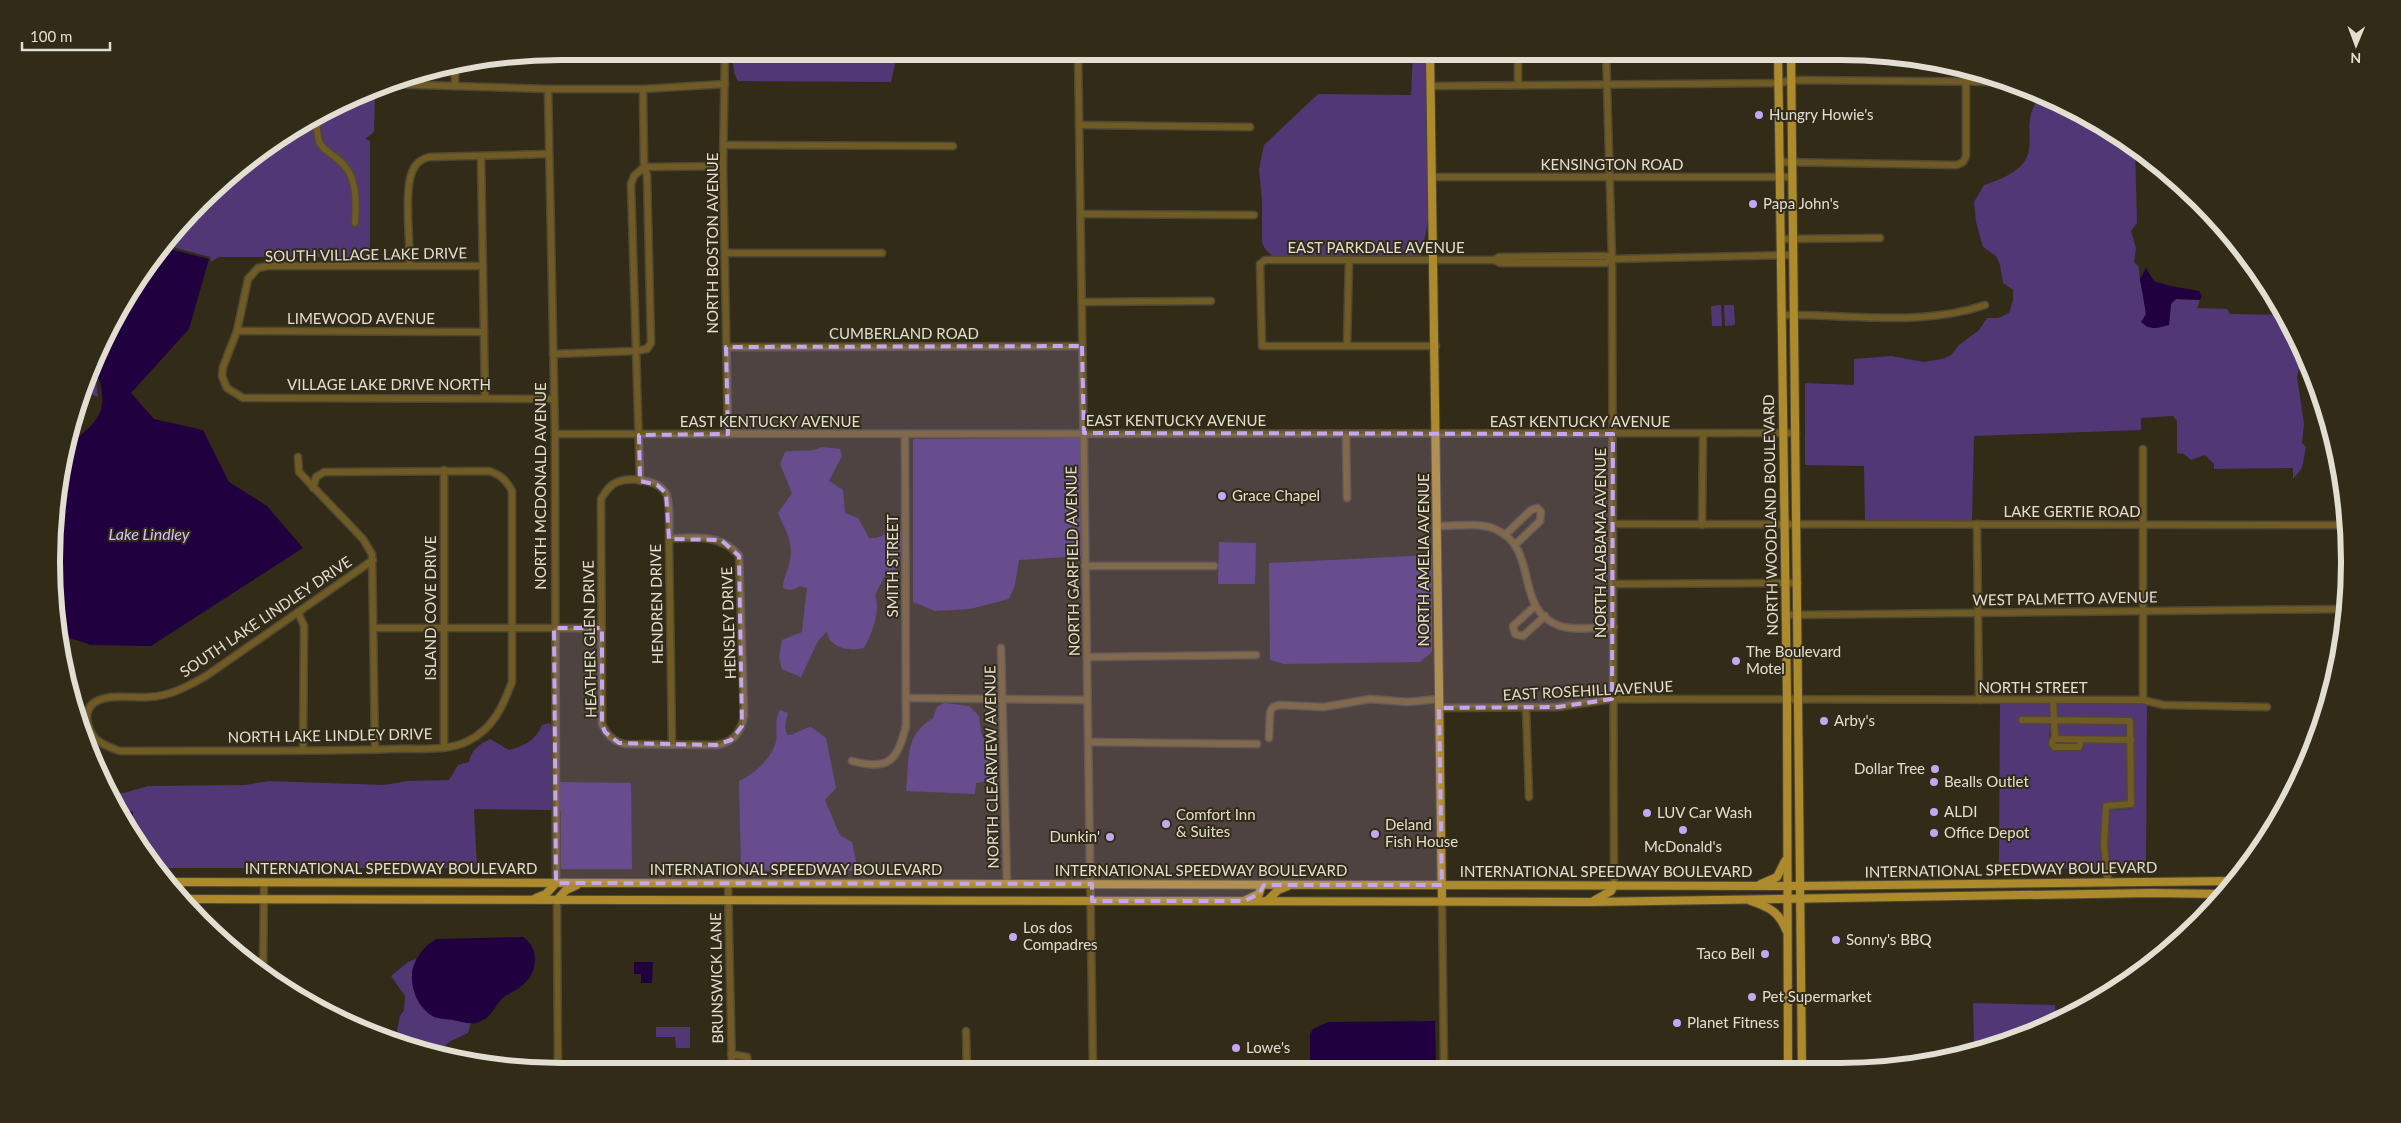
<svg xmlns="http://www.w3.org/2000/svg" width="2401" height="1123" font-family="Lato,sans-serif">
  <rect width="100%" height="100%" fill="#322b17"/>
  <g fill="#513776">
    <polygon points="732,51 743,52 898,52 891,82 738,81 734,73"/>
    <path d="M 1413,51 L 1427,51 L 1429,216 L 1421,257 L 1275,257 C 1268,253 1264,249 1262,242 L 1262,200 L 1259,169 L 1264,145 L 1318,94 L 1411,95 Z"/>
    <path d="M 371,90 L 375,93 L 374,132 L 365,139 L 370,141 L 370,257 L 219,257 L 211,262 L 210,257 L 176,248 L 172,244 L 170,236 L 178,225 L 225,178 L 315,116 C 313,161 326,145 345,173 C 356,188 353,208 352,225 L 358,226 L 359,197 L 356,185 L 323,143 L 320,130 L 322,113 Z"/>
    <path d="M 2043,94 L 2123,137 L 2135,147 L 2137,223 L 2131,231 L 2136,248 L 2134,262 L 2139,267 C 2138,281 2149,308 2145,318 L 2169,325 L 2171,304 L 2176,299 L 2200,300 L 2197,308 L 2227,309 L 2230,314 L 2283,315 L 2304,353 L 2297,376 L 2304,424 L 2302,443 L 2306,447 L 2302,468 L 2293,479 L 2293,468 L 2214,469 L 2214,464 L 2205,455 L 2191,460 L 2184,454 L 2177,453 L 2177,421 L 2173,416 L 2141,418 L 2141,430 L 1974,436 L 1972,520 L 1865,521 L 1864,466 L 1805,465 L 1805,383 L 1854,385 L 1854,359 L 1891,356 L 1924,362 L 1942,359 L 1951,355 L 1959,345 L 1979,330 L 1987,318 L 1998,318 L 2009,313 L 2013,300 L 2013,290 L 2003,283 L 2000,265 L 1996,256 L 1983,247 L 1976,222 L 1974,202 L 1984,185 C 2062,161 2008,129 2043,94 Z"/>
    <polygon points="1721,305 1722,326 1712,326 1711,306"/>
    <polygon points="1724,305 1734,305 1735,325 1725,326"/>
    <polygon points="88,371 96,379 98,397 88,393 84,385"/>
    <polygon points="1081,438 1082,556 1019,560 1015,585 1009,599 970,609 935,611 913,602 913,439"/>
    <path d="M 822,447 L 840,449 L 842,456 L 829,481 L 843,490 L 845,513 L 858,518 L 869,538 C 881,540 889,529 900,531 L 902,533 L 902,546 L 897,569 L 887,572 L 875,595 C 881,610 872,634 864,648 C 849,652 829,648 827,631 L 818,641 L 801,677 L 782,669 L 779,657 L 782,640 L 802,632 L 807,588 L 800,586 C 794,590 790,591 783,588 C 783,579 787,573 789,565 C 795,543 786,532 778,513 L 792,493 L 780,464 L 785,452 C 799,449 810,453 822,447 Z"/>
    <polygon points="1219,542 1256,543 1255,584 1218,584"/>
    <polygon points="1432,555 1432,652 1420,662 1284,664 1270,660 1269,563"/>
    <path d="M 944,703 L 969,706 L 979,716 L 981,732 L 995,768 L 992,780 L 976,783 L 975,794 L 906,791 C 910,759 903,737 933,718 L 937,707 Z"/>
    <polygon points="2143,703 2147,704 2146,869 2110,869 2107,846 2109,810 2130,809 2135,802 2133,720 2129,717 2055,717 2056,704"/>
    <polygon points="2000,704 2050,704 2050,717 2020,717 2019,723 2050,724 2049,742 2054,750 2079,750 2083,743 2128,743 2129,802 2106,803 2103,806 2101,846 2104,869 1999,868"/>
    <path d="M 780,710 L 788,713 L 785,726 L 787,735 C 796,735 802,728 811,727 L 826,738 L 836,788 L 825,800 L 838,831 L 841,836 L 852,842 L 858,871 L 741,870 L 739,781 C 753,775 769,761 775,745 C 779,734 773,721 780,710 Z"/>
    <path d="M 549,723 L 552,726 L 553,810 L 474,809 L 477,868 L 154,868 L 119,816 L 109,793 L 124,793 L 148,786 L 245,785 L 269,781 L 384,785 L 408,781 L 449,780 L 458,765 L 469,762 C 471,750 480,744 490,739 L 509,750 C 524,746 536,740 542,725 Z"/>
    <polygon points="2056,724 2128,724 2128,736 2057,736"/>
    <polygon points="558,782 631,783 632,869 561,869 561,811 559,810"/>
    <polygon points="419,958 412,971 419,1003 435,1017 471,1023 468,1033 449,1042 437,1054 404,1045 397,1030 400,1016 404,1010 405,996 391,976 408,962"/>
    <path d="M 1973,1003 L 2055,1005 L 2056,1021 C 2031,1035 2003,1045 1974,1044 Z"/>
    <polygon points="656,1027 690,1027 690,1048 676,1048 675,1037 656,1037"/>
  </g>
  <g fill="#210040">
    <path d="M 168,239 L 170,249 L 209,259 L 189,329 L 131,393 L 154,419 L 203,430 L 229,482 L 267,506 L 303,548 L 151,646 L 91,645 L 57,634 L 56,628 L 51,561 L 61,462 C 71,428 115,430 99,379 C 97,374 92,370 90,366 L 120,306 Z"/>
    <path d="M 2146,268 L 2154,281 L 2171,286 L 2199,291 L 2202,296 L 2200,300 L 2176,299 L 2171,304 L 2169,325 C 2158,328 2150,331 2141,322 L 2146,314 L 2140,279 Z"/>
    <polygon points="112,801 120,809 133,812 133,837"/>
    <path d="M 523,937 C 542,950 537,976 519,988 C 514,992 508,993 503,998 C 492,1008 494,1017 476,1023 C 469,1025 460,1021 453,1020 C 448,1019 440,1019 434,1017 C 419,1009 411,991 412,975 C 412,961 425,944 437,939 Z"/>
    <polygon points="634,962 653,962 652,983 641,983 641,974 634,974"/>
    <polygon points="1435,1021 1436,1069 1310,1069 1310,1034 1313,1029 1328,1022"/>
  </g>
  <g fill="none" stroke-linecap="round" stroke-linejoin="round">
    <g stroke="#4e4835" stroke-width="9">
      <g id="minor">
        <polyline points="725,51 723,166 728,434"/>
        <polyline points="1078,51 1093,1070"/>
        <polyline points="1518,51 1518,84"/>
        <polyline points="1606,51 1612,259 1614,885"/>
        <polyline points="455,63 455,86"/>
        <polyline points="386,84 548,89 643,89 725,84"/>
        <polyline points="1431,86 1779,83 1792,80 2008,82"/>
        <polyline points="548,89 555,434 556,883"/>
        <path d="M 318,114 C 312,159 333,145 349,172 C 357,188 356,206 355,223"/>
        <polyline points="1079,125 1250,127"/>
        <polyline points="725,145 953,146"/>
        <polyline points="481,156 485,397"/>
        <polyline points="1780,162 1957,165 1963,162 1966,156 1966,69"/>
        <polyline points="644,167 723,166"/>
        <polyline points="1432,177 1793,177"/>
        <polyline points="1081,214 1254,215"/>
        <polyline points="1781,239 1880,238"/>
        <polyline points="726,253 882,253"/>
        <polyline points="1494,260 1499,257 1606,256 1612,259 1794,255"/>
        <path d="M 410,266 C 410,243 404,191 412,172 C 415,164 421,159 429,157 L 548,154"/>
        <polyline points="483,266 268,266 258,268 248,279 237,331 223,367 222,376 227,388 243,398 554,399"/>
        <polyline points="1082,302 1211,301"/>
        <path d="M 1782,315 C 1849,314 1921,327 1985,305"/>
        <polyline points="237,331 484,332"/>
        <polyline points="1347,346 1349,260"/>
        <polyline points="1436,346 1262,346 1260,264 1265,260 1494,260 1500,263 1606,263 1612,259"/>
        <polyline points="726,347 1082,346"/>
        <polyline points="553,354 635,351 647,349 651,343 647,175 644,167 643,89"/>
        <polyline points="555,434 1796,433"/>
        <polyline points="1346,434 1347,498"/>
        <polyline points="2143,449 2143,700"/>
        <polyline points="298,457 299,472 363,539 372,554 375,749"/>
        <polyline points="444,470 444,747"/>
        <polyline points="640,481 631,184 634,176 644,167"/>
        <path d="M 313,488 L 316,477 L 324,472 L 489,471 C 501,475 506,480 512,491 L 512,682 C 503,706 493,729 468,741 C 447,752 416,748 393,749 C 302,752 211,750 120,751 C 112,748 102,745 96,739 C 86,728 81,707 99,700 C 114,694 133,698 149,697 C 171,696 188,686 206,676 L 373,560"/>
        <polyline points="1613,524 2346,525"/>
        <polyline points="1977,524 1979,700"/>
        <polyline points="1702,525 1703,434"/>
        <path d="M 1437,526 C 1455,526 1479,522 1495,529 C 1541,549 1512,609 1560,626 C 1576,631 1597,627 1614,627"/>
        <polyline points="1505,535 1531,510 1537,508 1541,512 1540,521 1515,545"/>
        <path d="M 669,539 C 695,537 722,534 739,556 L 744,715 C 741,732 734,742 716,745 L 625,744 C 613,741 607,735 602,724 L 601,499 C 605,493 609,485 617,482 C 630,477 656,479 665,492 C 671,501 669,528 669,539 L 672,744"/>
        <polyline points="1085,566 1214,566"/>
        <polyline points="1614,584 1798,583"/>
        <polyline points="1535,606 1513,626 1515,634 1523,636 1545,616"/>
        <polyline points="298,612 304,626 303,750"/>
        <polyline points="1786,615 2345,609"/>
        <polyline points="374,628 602,628"/>
        <polyline points="1001,648 1007,884"/>
        <polyline points="1087,657 1256,655"/>
        <polyline points="906,698 1087,700"/>
        <polyline points="2053,700 2055,739 2131,740"/>
        <polyline points="1439,708 1558,707 1612,699 2143,700 2164,705 2267,707"/>
        <polyline points="1526,708 1529,797"/>
        <polyline points="2022,720 2130,721 2131,804 2106,806 2104,846 2108,882"/>
        <polyline points="1269,738 1270,712 1273,707 1279,705 1324,707 1370,699 1408,702 1438,699"/>
        <polyline points="2054,738 2052,743 2054,747 2079,747 2081,740"/>
        <polyline points="1088,742 1257,744"/>
        <path d="M 852,761 C 890,771 897,760 906,726 L 905,434"/>
        <polyline points="728,884 732,1071"/>
        <polyline points="557,900 558,1071"/>
        <polyline points="1442,901 1444,1069"/>
        <polyline points="263,972 264,883"/>
        <polyline points="966,1031 967,1070"/>
        <polyline points="731,1054 747,1057 749,1071"/>
      </g>
    </g>
    <g stroke="#4e4835" stroke-width="10">
      <g id="major">
        <polyline points="1430,51 1442,901"/>
        <polyline points="1778,51 1787,699 1788,1068"/>
        <polyline points="1791,51 1802,1068"/>
        <polyline points="166,882 1801,886 2235,881"/>
        <polyline points="1761,884 1777,877 1785,861"/>
        <polyline points="536,898 546,894 556,883"/>
        <polyline points="182,899 1589,902 2151,893 2223,894"/>
        <polyline points="557,900 566,890 577,885"/>
        <polyline points="1246,900 1259,894 1262,885"/>
        <polyline points="1595,900 1611,891 1614,885"/>
        <polyline points="1267,901 1278,890 1288,886"/>
        <path d="M 1751,901 C 1769,907 1779,912 1786,930"/>
      </g>
    </g>
    <use href="#minor" stroke="#705b25" stroke-width="6"/>
    <use href="#major" stroke="#ad8b2c" stroke-width="8"/>
  </g>
  <path fill="#c3a7f2" fill-opacity="0.2" stroke="#c3a7f2" stroke-width="4" stroke-dasharray="10 6" stroke-linejoin="round" d="M 1082,346 L 1084,433 L 1613,434 L 1612,699 L 1558,707 L 1439,708 L 1442,885 L 1264,885 L 1259,894 L 1244,901 L 1092,901 L 1092,884 L 556,883 L 554,628 L 602,628 L 602,724 L 605,732 L 619,743 L 716,745 L 731,740 L 742,726 L 739,556 L 721,540 L 669,539 L 666,493 L 657,485 L 640,481 L 639,435 L 728,434 L 726,347 Z"/>
  <g fill="#c3a7f2" stroke="#322b17" stroke-width="2">
    <circle cx="1759" cy="115" r="5"/>
    <circle cx="1753" cy="204" r="5"/>
    <circle cx="1222" cy="496" r="5"/>
    <circle cx="1736" cy="661" r="5"/>
    <circle cx="1824" cy="721" r="5"/>
    <circle cx="1935" cy="769" r="5"/>
    <circle cx="1934" cy="782" r="5"/>
    <circle cx="1934" cy="812" r="5"/>
    <circle cx="1647" cy="813" r="5"/>
    <circle cx="1166" cy="824" r="5"/>
    <circle cx="1683" cy="830" r="5"/>
    <circle cx="1934" cy="833" r="5"/>
    <circle cx="1375" cy="834" r="5"/>
    <circle cx="1110" cy="837" r="5"/>
    <circle cx="1013" cy="937" r="5"/>
    <circle cx="1836" cy="940" r="5"/>
    <circle cx="1765" cy="954" r="5"/>
    <circle cx="1752" cy="997" r="5"/>
    <circle cx="1677" cy="1023" r="5"/>
    <circle cx="1236" cy="1048" r="5"/>
  </g>
  <g text-anchor="middle" stroke-width="4" stroke-linejoin="round" paint-order="stroke">
    <g font-size="15" fill="#e3ded2" stroke="#322b17" text-anchor="start">
      <text x="1769" y="120">Hungry Howie's</text>
      <text x="1763" y="209">Papa John's</text>
      <text x="1232" y="501">Grace Chapel</text>
      <text x="1746" y="657">The Boulevard<tspan x="1746" dy="17">Motel</tspan></text>
      <text x="1834" y="726">Arby's</text>
      <text x="1925" y="774" text-anchor="end">Dollar Tree</text>
      <text x="1944" y="787">Bealls Outlet</text>
      <text x="1944" y="817">ALDI</text>
      <text x="1657" y="818">LUV Car Wash</text>
      <text x="1176" y="820">Comfort Inn<tspan x="1176" dy="17">&amp; Suites</tspan></text>
      <text x="1385" y="830">Deland<tspan x="1385" dy="17">Fish House</tspan></text>
      <text x="1944" y="838">Office Depot</text>
      <text x="1100" y="842" text-anchor="end">Dunkin'</text>
      <text x="1683" y="852" text-anchor="middle">McDonald's</text>
      <text x="1023" y="933">Los dos<tspan x="1023" dy="17">Compadres</tspan></text>
      <text x="1846" y="945">Sonny's BBQ</text>
      <text x="1755" y="959" text-anchor="end">Taco Bell</text>
      <text x="1762" y="1002">Pet Supermarket</text>
      <text x="1687" y="1028">Planet Fitness</text>
      <text x="1246" y="1053">Lowe's</text>
    </g>
    <g font-size="15" fill="#e3ded2" stroke="#322b17">
      <text x="1612" y="170">KENSINGTON ROAD</text>
      <text transform="translate(713 243) rotate(-90)" y="5">NORTH BOSTON AVENUE</text>
      <text x="1376" y="253">EAST PARKDALE AVENUE</text>
      <text transform="translate(366 255) rotate(-1)" y="5">SOUTH VILLAGE LAKE DRIVE</text>
      <text x="361" y="324">LIMEWOOD AVENUE</text>
      <text x="904" y="339">CUMBERLAND ROAD</text>
      <text x="389" y="390">VILLAGE LAKE DRIVE NORTH</text>
      <text x="1176" y="426">EAST KENTUCKY AVENUE</text>
      <text x="770" y="427">EAST KENTUCKY AVENUE</text>
      <text x="1580" y="427">EAST KENTUCKY AVENUE</text>
      <text transform="translate(541 486) rotate(-90)" y="5">NORTH MCDONALD AVENUE</text>
      <text x="2072" y="517">LAKE GERTIE ROAD</text>
      <text transform="translate(1771 515) rotate(-91)" y="5">NORTH WOODLAND BOULEVARD</text>
      <text transform="translate(1601 543) rotate(-90)" y="5">NORTH ALABAMA AVENUE</text>
      <text transform="translate(1424 560) rotate(-90)" y="5">NORTH AMELIA AVENUE</text>
      <text transform="translate(1073 561) rotate(-91)" y="5">NORTH GARFIELD AVENUE</text>
      <text transform="translate(893 566) rotate(-90)" y="5">SMITH STREET</text>
      <text transform="translate(2065 599) rotate(-1)" y="5">WEST PALMETTO AVENUE</text>
      <text transform="translate(657 604) rotate(-91)" y="5">HENDREN DRIVE</text>
      <text transform="translate(431 608) rotate(-90)" y="5">ISLAND COVE DRIVE</text>
      <text transform="translate(266 617) rotate(-34)" y="5">SOUTH LAKE LINDLEY DRIVE</text>
      <text transform="translate(729 623) rotate(-92)" y="5">HENSLEY DRIVE</text>
      <text transform="translate(590 639) rotate(-91)" y="5">HEATHER GLEN DRIVE</text>
      <text x="2033" y="693">NORTH STREET</text>
      <text transform="translate(1588 691) rotate(-3)" y="5">EAST ROSEHILL AVENUE</text>
      <text transform="translate(330 736) rotate(-1)" y="5">NORTH LAKE LINDLEY DRIVE</text>
      <text transform="translate(992 767) rotate(-91)" y="5">NORTH CLEARVIEW AVENUE</text>
      <text x="391" y="874">INTERNATIONAL SPEEDWAY BOULEVARD</text>
      <text x="796" y="875">INTERNATIONAL SPEEDWAY BOULEVARD</text>
      <text transform="translate(2011 870) rotate(-1)" y="5">INTERNATIONAL SPEEDWAY BOULEVARD</text>
      <text x="1201" y="876">INTERNATIONAL SPEEDWAY BOULEVARD</text>
      <text x="1606" y="877">INTERNATIONAL SPEEDWAY BOULEVARD</text>
      <text transform="translate(717 978) rotate(-91)" y="5">BRUNSWICK LANE</text>
    </g>
    <g font-size="16" font-style="italic" fill="#d4bffb" stroke="#322b17">
      <text x="149" y="540">Lake Lindley</text>
    </g>
  </g>
  <path d="M0 0H2401V1123H0ZM561 60H1840A501 501 0 0 1 2341 561V562A501 501 0 0 1 1840 1063H561A501 501 0 0 1 60 562V561A501 501 0 0 1 561 60Z" fill="#322b17" fill-rule="evenodd"/>
  <path fill="none" stroke="#e3ded2" stroke-width="6" d="M561 60H1840A501 501 0 0 1 2341 561V562A501 501 0 0 1 1840 1063H561A501 501 0 0 1 60 562V561A501 501 0 0 1 561 60Z"/>
  <g transform="translate(2356 45) rotate(181)" stroke="#322b17" stroke-width="4" paint-order="stroke">
  <path d="M0-4L9 19L0 12L-9 19Z" fill="#e3ded2"/>
  <text y="-8" font-size="14" font-weight="bold" text-anchor="middle" fill="#e3ded2">N</text>
  </g>
  <path d="M22 42v8h88v-8" fill="none" stroke="#e3ded2" stroke-width="2.5"/>
  <text x="30" y="42" font-size="15" fill="#e3ded2" stroke="#322b17" stroke-width="4" paint-order="stroke">100 m</text>
</svg>
